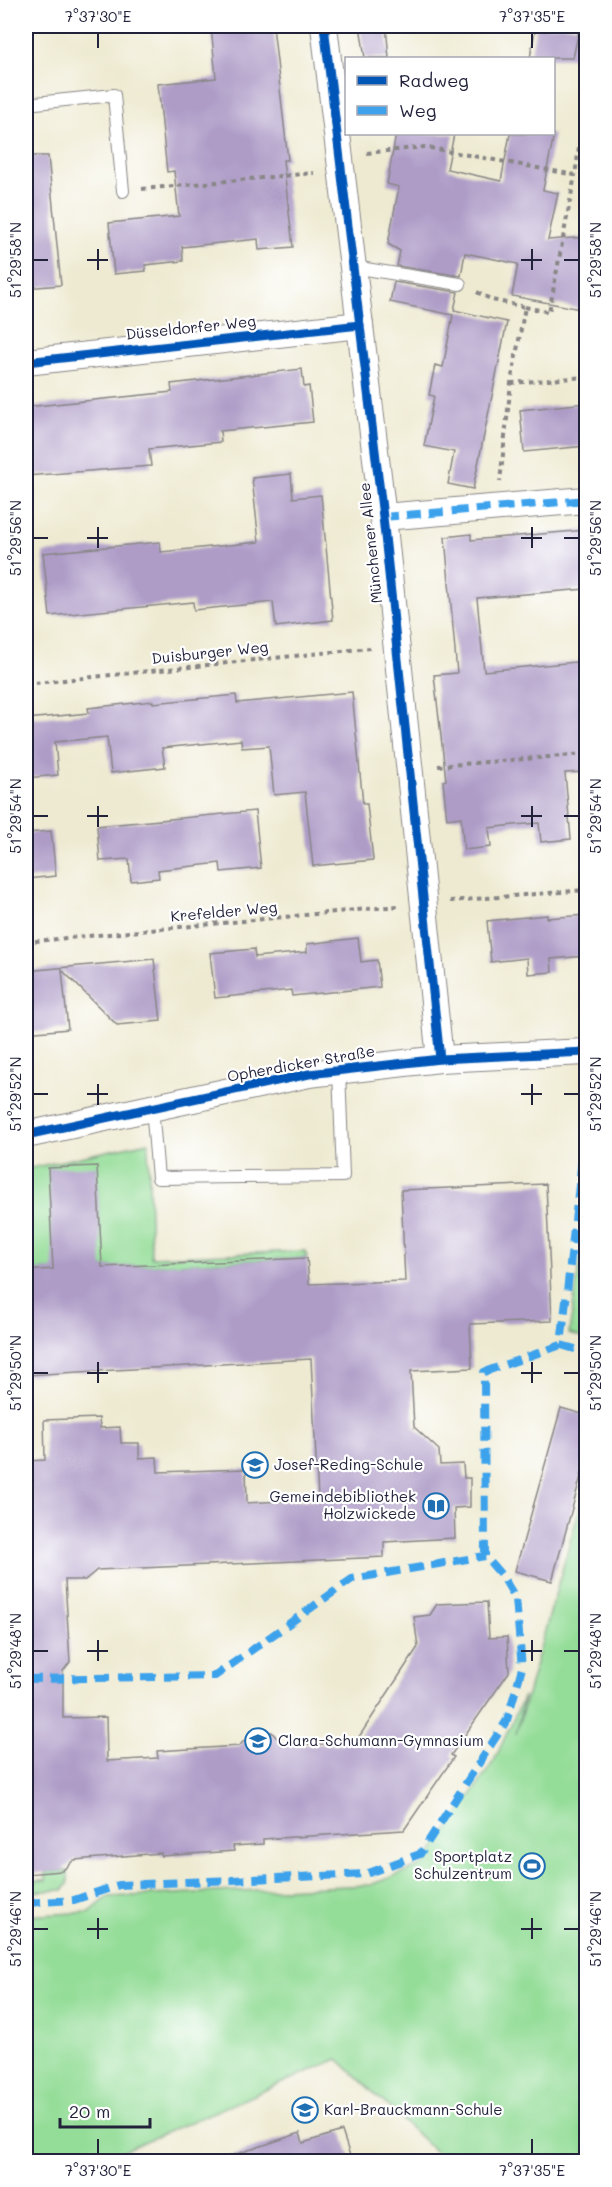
<svg xmlns="http://www.w3.org/2000/svg" width="612" height="2187" font-family="Mali,sans-serif">
  <rect width="100%" height="100%" fill="#fff"/>
  <filter id="ink" filterUnits="userSpaceOnUse"><feTurbulence type="fractalNoise" baseFrequency=".0167" numOctaves="2"/><feDisplacementMap in="SourceGraphic" scale="12" xChannelSelector="R" yChannelSelector="G"/><feConvolveMatrix kernelMatrix="1 2 1 2 8 2 1 2 1" color-interpolation-filters="sRGB"/></filter>
  <filter id="wash" filterUnits="userSpaceOnUse"><feTurbulence type="fractalNoise" baseFrequency=".008" numOctaves="4" result="noise"/><feDisplacementMap in="SourceGraphic" scale="24" xChannelSelector="R" yChannelSelector="G"/><feGaussianBlur stdDeviation="1.35" result="paint"/><feColorMatrix in="noise" values="0 0 0 0 0 0 0 0 0 0 0 0 0 0 0 0 0 1.4 0 .05"/><feComposite in="paint" operator="in"/></filter>
  <g filter="url(#wash)">
    <rect width="100%" height="100%" fill="#eeead1"/>
    <g fill="#94dd98" stroke="#5b806a" stroke-width="1.5">
      <polygon points="148,1142 151,1257 305,1251 307,1258 26,1271 26,1169"/>
      <polygon points="586,1221 586,1339 569,1334"/>
      <polygon points="586,1485 586,2161 445,2161 338,2059 99,2161 26,2161 26,1916 90,1912 108,1897 370,1885 424,1865 494,1761 524,1696 516,1734"/>
      <polygon points="68,1871 68,1884 63,1890 26,1892 26,1881 46,1880 46,1872"/>
    </g>
    <g id="blocks">
      <g fill="#ae9cc7">
        <polygon points="211,26 273,26 288,160 283,160 293,247 259,250 258,239 182,247 183,261 145,265 146,271 114,274 109,223 179,216 174,171 167,172 158,84 216,78"/>
        <polygon points="360,26 386,26 389,58 365,58"/>
        <polygon points="536,26 580,26 573,58 530,58"/>
        <polygon points="396,134 454,134 447,169 501,181 510,134 554,134 543,190 558,193 548,240 586,237 586,310 512,296 518,264 465,253 461,276 397,266 400,251 388,244 399,187 387,184"/>
        <polygon points="26,156 48,156 61,285 26,288"/>
        <polygon points="394,282 458,292 454,310 507,322 473,489 448,484 454,452 424,446 434,396 429,395 435,365 443,367 453,315 390,302"/>
        <polygon points="302,369 304,387 309,386 313,422 220,431 221,442 149,449 151,466 26,476 26,407 172,392 171,384"/>
        <polygon points="586,403 586,446 524,452 520,410"/>
        <polygon points="291,474 293,498 321,495 333,620 276,627 273,602 194,610 193,602 50,616 43,553 160,542 161,552 259,542 252,478"/>
        <polygon points="586,530 586,589 477,598 484,671 586,661 586,772 565,773 571,839 541,842 539,823 514,825 489,828 491,847 464,850 461,817 447,819 443,781 446,780 434,675 457,673 445,537 471,534 471,540"/>
        <polygon points="352,692 363,804 367,804 373,860 313,866 305,792 274,795 269,746 242,748 241,740 162,748 165,767 111,773 107,737 55,742 58,775 26,778 26,719 89,713 88,708 153,701 153,703 236,695 237,703"/>
        <polygon points="255,811 261,868 221,872 220,863 158,870 159,878 131,881 129,859 100,861 97,826"/>
        <polygon points="51,831 56,876 26,879 26,833"/>
        <polygon points="547,915 547,918 586,915 586,956 551,959 552,972 528,974 527,958 491,962 487,921"/>
        <polygon points="358,938 361,962 377,960 380,987 292,996 291,990 215,998 210,953 254,949 255,957 307,952 307,944"/>
        <polygon points="154,959 161,1021 117,1025 62,970 68,1029 26,1033 26,971"/>
        <polygon points="97,1166 102,1267 307,1258 309,1284 405,1281 401,1190 546,1184 552,1321 470,1324 472,1368 411,1371 414,1427 439,1450 440,1465 463,1464 464,1478 470,1478 470,1507 454,1508 455,1538 384,1542 384,1557 97,1570 85,1580 65,1580 70,1662 63,1671 63,1718 106,1717 107,1761 158,1758 157,1751 239,1746 252,1733 272,1732 282,1745 355,1743 418,1647 414,1617 430,1615 437,1604 487,1602 489,1638 507,1637 509,1672 451,1755 454,1757 404,1830 263,1839 263,1844 233,1846 234,1851 161,1856 161,1853 74,1860 62,1871 26,1874 26,1461 45,1460 44,1420 99,1418 100,1428 120,1427 121,1443 139,1443 139,1458 157,1457 158,1472 246,1469 247,1503 318,1499 311,1359 26,1375 26,1271 53,1269 48,1168"/>
        <polygon points="561,1408 586,1415 586,1458 552,1581 515,1571"/>
        <polygon points="342,2131 352,2162 229,2162 228,2157 300,2133 303,2143"/>
      </g>
    </g>
  </g>
  <g filter="url(#ink)">
    <use href="#blocks" fill-opacity="0" stroke="#888686" stroke-width="1.5"/>
    <g fill="none" stroke-linecap="round" stroke-linejoin="round">
      <g stroke="#888686" stroke-width="14">
        <g id="service">
          <polyline points="26,104 114,95 123,191"/>
          <polyline points="353,267 460,284"/>
          <polyline points="152,1107 158,1178 343,1176 339,1070"/>
        </g>
      </g>
      <g stroke="#888686" stroke-width="28">
        <g id="minor">
          <polyline points="324,26 383,517 440,1059"/>
          <polyline points="26,362 360,325"/>
          <polyline points="383,517 586,500"/>
          <polyline points="26,1135 309,1074 440,1059 586,1052"/>
        </g>
      </g>
      <g stroke="#888686" stroke-width="4" stroke-dasharray="4.5 4.5" stroke-linecap="butt">
        <polyline points="367,153 425,147 575,175 586,100"/>
        <polyline points="142,189 314,173"/>
        <polyline points="477,292 492,300 525,307 511,383 500,481"/>
        <polyline points="525,307 549,312 575,175"/>
        <polyline points="511,383 586,377"/>
        <polyline points="26,684 370,648"/>
        <polyline points="438,766 586,754"/>
        <polyline points="450,901 586,890"/>
        <polyline points="26,942 398,906"/>
      </g>
      <use href="#service" stroke="#fff" stroke-width="12"/>
      <use href="#minor" stroke="#fff" stroke-width="26"/>
      <g stroke="#3ea2ec" stroke-width="8" stroke-dasharray="15 8" stroke-linecap="butt">
        <polyline points="383,517 586,500"/>
        <polyline points="561,1345 586,1352"/>
        <polyline points="26,1679 215,1676 352,1579 485,1556"/>
        <polyline points="26,1903 74,1900 119,1885 366,1874 420,1854 507,1720 522,1668 516,1599 503,1577 485,1556 484,1372 561,1345 586,1123"/>
      </g>
      <g stroke="#fff" stroke-width="13">
        <g id="cycleway">
          <polyline points="324,26 383,517 440,1059"/>
          <polyline points="26,362 360,325"/>
          <polyline points="26,1135 309,1074 440,1059 586,1052"/>
        </g>
      </g>
      <use href="#cycleway" stroke="#0057b8" stroke-width="9"/>
    </g>
  </g>
  <path fill="none" stroke="#22223b" stroke-width="2" d="M 98,33 L 98,48M 532,33 L 532,48M 98,249 L 98,270M 532,249 L 532,270M 33,260 L 48,260M 87,260 L 108,260M 521,260 L 542,260M 564,260 L 579,260M 98,527 L 98,548M 532,527 L 532,548M 33,538 L 48,538M 87,538 L 108,538M 521,538 L 542,538M 564,538 L 579,538M 98,806 L 98,827M 532,806 L 532,827M 33,816 L 48,816M 87,816 L 108,816M 521,816 L 542,816M 564,816 L 579,816M 98,1084 L 98,1105M 532,1084 L 532,1105M 33,1094 L 48,1094M 87,1094 L 108,1094M 521,1094 L 542,1094M 564,1094 L 579,1094M 98,1362 L 98,1383M 532,1362 L 532,1383M 33,1373 L 48,1373M 87,1373 L 108,1373M 521,1373 L 542,1373M 564,1373 L 579,1373M 98,1640 L 98,1661M 532,1640 L 532,1661M 33,1651 L 48,1651M 87,1651 L 108,1651M 521,1651 L 542,1651M 564,1651 L 579,1651M 98,1918 L 98,1939M 532,1918 L 532,1939M 33,1929 L 48,1929M 87,1929 L 108,1929M 521,1929 L 542,1929M 564,1929 L 579,1929M 98,2139 L 98,2154M 532,2139 L 532,2154"/>
  <defs>
    <g id="school-ring" transform="scale(1.35)"><circle r="9.5" fill="#fff" stroke="#1f6fb2" stroke-width="1.5"/><path d="M0-5L7-2L0 1L-7-2ZM-4 1L0 2.5L4 1V4Q0 6-4 4Z" fill="#1f6fb2"/></g>
    <g id="library-ring" transform="scale(1.35)"><circle r="9.5" fill="#fff" stroke="#1f6fb2" stroke-width="1.5"/><path d="M-6-4Q-3-5.5-.7-3.5V5Q-3 3-6 4ZM6-4Q3-5.5 .7-3.5V5Q3 3 6 4Z" fill="#1f6fb2"/></g>
    <g id="stadium-ring" transform="scale(1.35)"><circle r="9.5" fill="#fff" stroke="#1f6fb2" stroke-width="1.5"/><path d="M0-5a6.5 5 0 1 0 0 10a6.5 5 0 1 0 0-10ZM-3.5-1.8h7v3.6h-7Z" fill="#1f6fb2"/></g>
  </defs>
  <g fill-rule="evenodd">
    <use href="#school-ring" x="255" y="1465"/>
    <use href="#library-ring" x="436" y="1506"/>
    <use href="#school-ring" x="258" y="1741"/>
    <use href="#stadium-ring" x="532" y="1866"/>
    <use href="#school-ring" x="305" y="2110"/>
  </g>
  <g text-anchor="middle" stroke-width="4.5" stroke-linejoin="round" paint-order="stroke">
    <g font-size="15" fill="#22223b" stroke="#fff">
      <text transform="translate(191 328) rotate(-6)" y="5">Düsseldorfer Weg</text>
      <text transform="translate(371 543) rotate(-96)" y="5">Münchener Allee</text>
      <text transform="translate(210 653) rotate(-6)" y="5">Duisburger Weg</text>
      <text transform="translate(224 912) rotate(-5)" y="5">Krefelder Weg</text>
      <text transform="translate(301 1064) rotate(-10)" y="5">Opherdicker Straße</text>
    </g>
    <g font-size="15" fill="#22223b" stroke="#fff" text-anchor="start">
      <text x="274" y="1470">Josef-Reding-Schule</text>
      <text x="416" y="1502" text-anchor="end">Gemeindebibliothek<tspan x="416" dy="17">Holzwickede</tspan></text>
      <text x="278" y="1746">Clara-Schumann-Gymnasium</text>
      <text x="512" y="1862" text-anchor="end">Sportplatz<tspan x="512" dy="17">Schulzentrum</tspan></text>
      <text x="324" y="2115">Karl-Brauckmann-Schule</text>
    </g>
  </g>
  <rect width="612" height="2187" fill="none" stroke="#fff" stroke-width="66"/>
  <rect x="345" y="57" width="210" height="78" fill="#ffffff" stroke="#a7a7b1" stroke-width="1.5"/>
  <rect x="357" y="76" width="30" height="9" fill="#0057b8" stroke="#a7a7b1" stroke-width="1.5"/>
  <text x="399" y="87" font-size="18" fill="#22223b">Radweg</text>
  <rect x="357" y="106" width="30" height="9" fill="#3ea2ec" stroke="#a7a7b1" stroke-width="1.5"/>
  <text x="399" y="117" font-size="18" fill="#22223b">Weg</text>
  <path d="M60 2118v9h90v-9" fill="none" stroke="#22223b" stroke-width="3"/>
  <text x="69" y="2118" font-size="18" fill="#22223b" stroke="#ffffff" stroke-width="4.5" paint-order="stroke">20 m</text>
  <rect x="33" y="33" width="546" height="2121" fill="none" stroke="#22223b" stroke-width="2"/>
  <g font-size="15" text-anchor="middle" fill="#22223b">
    <text x="98" y="22">7°37'30"E</text>
    <text x="532" y="22">7°37'35"E</text>
    <text transform="translate(16 260) rotate(-90)" y="5">51°29'58"N</text>
    <text transform="translate(596 260) rotate(-90)" y="5">51°29'58"N</text>
    <text transform="translate(16 538) rotate(-90)" y="5">51°29'56"N</text>
    <text transform="translate(596 538) rotate(-90)" y="5">51°29'56"N</text>
    <text transform="translate(16 816) rotate(-90)" y="5">51°29'54"N</text>
    <text transform="translate(596 816) rotate(-90)" y="5">51°29'54"N</text>
    <text transform="translate(16 1094) rotate(-90)" y="5">51°29'52"N</text>
    <text transform="translate(596 1094) rotate(-90)" y="5">51°29'52"N</text>
    <text transform="translate(16 1373) rotate(-90)" y="5">51°29'50"N</text>
    <text transform="translate(596 1373) rotate(-90)" y="5">51°29'50"N</text>
    <text transform="translate(16 1651) rotate(-90)" y="5">51°29'48"N</text>
    <text transform="translate(596 1651) rotate(-90)" y="5">51°29'48"N</text>
    <text transform="translate(16 1929) rotate(-90)" y="5">51°29'46"N</text>
    <text transform="translate(596 1929) rotate(-90)" y="5">51°29'46"N</text>
    <text x="98" y="2176">7°37'30"E</text>
    <text x="532" y="2176">7°37'35"E</text>
  </g>
</svg>
